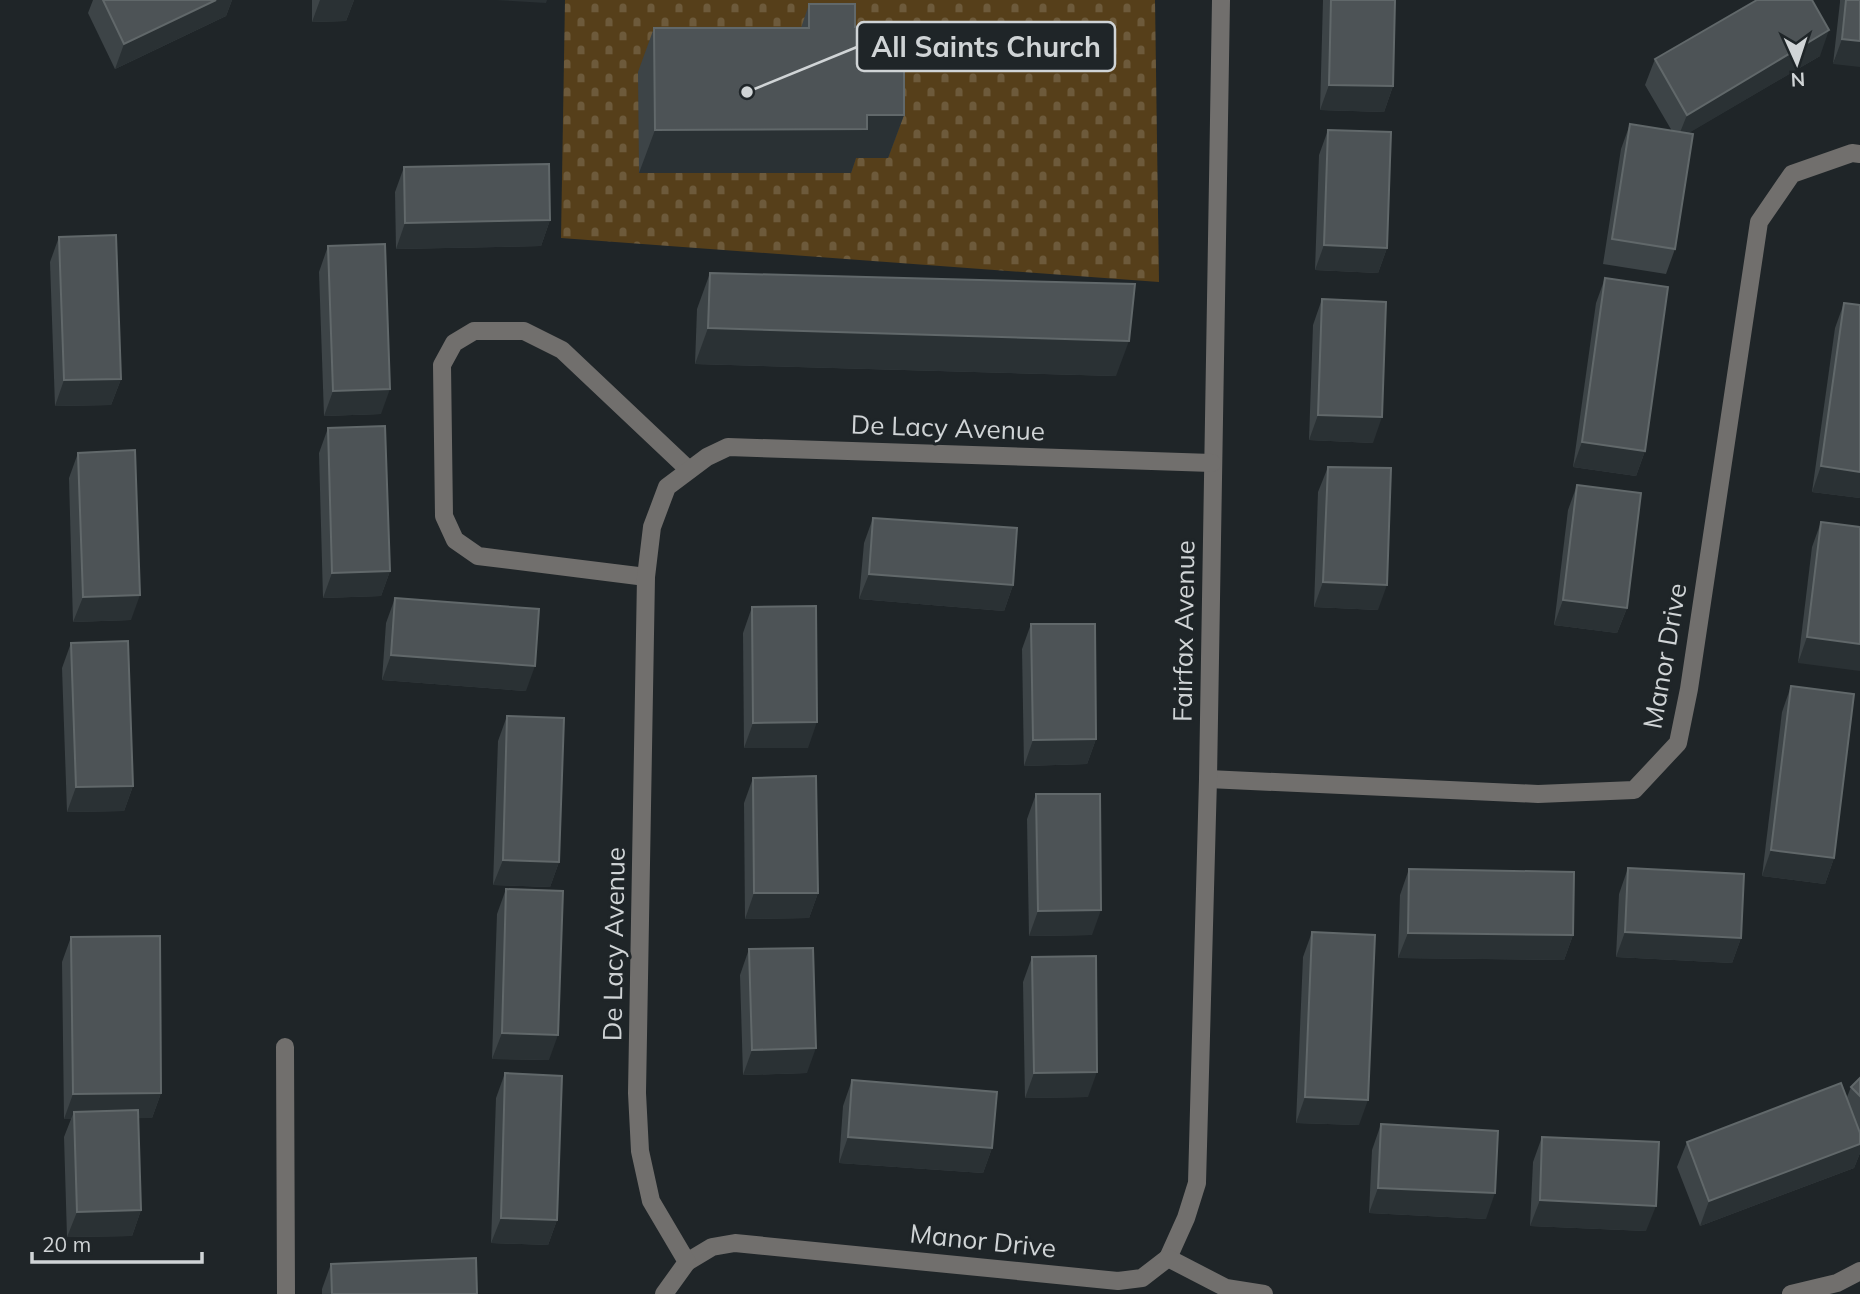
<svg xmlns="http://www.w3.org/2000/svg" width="1860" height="1294" font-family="Mulish,sans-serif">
  <defs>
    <pattern id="cemetery-stones" width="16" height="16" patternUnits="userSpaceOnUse" patternTransform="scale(1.75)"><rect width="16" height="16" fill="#563f1a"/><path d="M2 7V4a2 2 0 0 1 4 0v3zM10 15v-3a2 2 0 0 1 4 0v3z" fill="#6d5a3b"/></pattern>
  </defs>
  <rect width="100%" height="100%" fill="#1f2528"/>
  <polygon fill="url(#cemetery-stones)" points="565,0 1155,0 1159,282 561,238"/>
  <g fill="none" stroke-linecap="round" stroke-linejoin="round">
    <g stroke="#716f6d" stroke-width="18">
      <polyline points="646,577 478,556 455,540 444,516 442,365 454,343 474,331 524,331 562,350 689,470"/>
      <polyline points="1208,779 1538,794 1634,790 1678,743 1689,689 1759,222 1792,174 1852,153 1860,154"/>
      <polyline points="285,1047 286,1294"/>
      <polyline points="1168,1258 1186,1218 1197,1183 1208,779 1221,0"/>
      <polyline points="687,1262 712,1247 735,1243 1118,1281 1142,1278 1168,1258 1226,1288 1264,1294"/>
      <polyline points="664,1294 687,1262 651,1201 640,1151 637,1093 646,577 652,527 667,487 707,457 728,447 1212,463"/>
      <polyline points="1791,1294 1837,1283 1860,1271"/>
    </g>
  </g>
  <g fill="#3d4447">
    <polygon points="93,0 232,0 226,16 115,69 88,13"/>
    <polygon points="312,0 354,0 346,21 312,22"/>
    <polygon points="1323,0 1395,0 1393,86 1384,112 1320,110"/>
    <polygon points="1840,0 1860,0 1833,64 1840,2"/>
    <polygon points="809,4 855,27 872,69 904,115 888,158 856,158 851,173 639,173 638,72 654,28 801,28"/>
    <polygon points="1820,56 1688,133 1675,249 1666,274 1603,264 1621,149 1630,124 1672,131 1645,85 1655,59"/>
    <polygon points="1328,130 1387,248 1378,273 1315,270 1319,155"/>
    <polygon points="404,167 550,220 541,246 396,249 395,192"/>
    <polygon points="59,237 121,379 111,405 55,406 50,262"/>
    <polygon points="328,246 381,414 324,416 319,272"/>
    <polygon points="710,273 1116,376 695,364 697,309"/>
    <polygon points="1605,278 1645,451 1636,476 1573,467 1596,303"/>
    <polygon points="1322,299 1373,443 1309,440 1313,325"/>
    <polygon points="1844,303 1860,498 1812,492 1835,328"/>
    <polygon points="328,428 390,571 381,596 323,598 319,453"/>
    <polygon points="78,453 131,620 73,622 69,478"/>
    <polygon points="1328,467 1378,610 1314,607 1318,492"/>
    <polygon points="1577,485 1627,608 1617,633 1554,625 1568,510"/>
    <polygon points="873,518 1013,585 1004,611 859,599 864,543"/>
    <polygon points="1821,522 1860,527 1798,663 1812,547"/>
    <polygon points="395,598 526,691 382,680 386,623"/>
    <polygon points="752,607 808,748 744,748 743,633"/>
    <polygon points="1031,624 1096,739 1087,764 1024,766 1022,649"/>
    <polygon points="71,643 133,786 124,811 67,812 62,668"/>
    <polygon points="1791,686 1834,858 1825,884 1762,876 1782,712"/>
    <polygon points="507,716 559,862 550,887 493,885 498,741"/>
    <polygon points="753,778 818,893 809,918 745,919 744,803"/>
    <polygon points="1036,794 1092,935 1029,936 1027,819"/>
    <polygon points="1628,868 1741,938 1732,963 1616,957 1619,894"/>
    <polygon points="1409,869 1573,935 1564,960 1398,958 1400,895"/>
    <polygon points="506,889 549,1060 492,1059 497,914"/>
    <polygon points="1312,932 1359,1125 1296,1123 1303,957"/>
    <polygon points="71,937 161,1093 152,1118 138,1118 141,1210 132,1236 67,1237 64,1137 71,1119 64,1119 62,962"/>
    <polygon points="749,949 807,1073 743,1075 740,975"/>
    <polygon points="1032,957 1088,1097 1025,1098 1023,982"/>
    <polygon points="505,1073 557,1220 548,1245 491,1243 496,1098"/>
    <polygon points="1860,1078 1860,1131 1859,1130 1860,1133 1860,1153 1854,1168 1700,1226 1677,1167 1687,1142 1847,1097 1851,1087"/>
    <polygon points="852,1080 992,1148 983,1173 839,1163 843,1106"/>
    <polygon points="1381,1124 1486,1219 1369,1213 1372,1150"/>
    <polygon points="1542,1137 1646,1231 1530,1226 1533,1162"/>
    <polygon points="331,1264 477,1294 322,1294 322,1289"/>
  </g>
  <g fill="#2a3134">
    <polygon points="216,0 232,0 226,16 115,69 124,44"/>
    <polygon points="320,0 354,0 346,21 312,22"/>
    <polygon points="496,0 547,0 546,3"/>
    <polygon points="1829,30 1820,56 1677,140 1687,115"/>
    <polygon points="1842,39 1860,41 1860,67 1833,64"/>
    <polygon points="1329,85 1393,86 1384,112 1320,110"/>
    <polygon points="867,115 904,115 888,158 856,158 851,173 639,173 655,130"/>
    <polygon points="550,220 541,246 396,249 405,223"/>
    <polygon points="1324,245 1387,248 1378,273 1315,270"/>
    <polygon points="708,328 1129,341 1116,376 695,364"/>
    <polygon points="121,379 111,405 55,406 64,380"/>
    <polygon points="390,389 381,414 324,416 333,391"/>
    <polygon points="1318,415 1382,417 1373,443 1309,440"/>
    <polygon points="1582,442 1645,451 1636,476 1573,467"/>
    <polygon points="1821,466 1860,472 1860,498 1812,492"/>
    <polygon points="390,571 381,596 323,598 332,573"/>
    <polygon points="869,574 1013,585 1004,611 859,599"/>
    <polygon points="1323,582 1387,585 1378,610 1314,607"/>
    <polygon points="140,595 131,620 73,622 83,597"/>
    <polygon points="1563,600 1627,608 1617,633 1554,625"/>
    <polygon points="1807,637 1860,644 1860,671 1798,663"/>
    <polygon points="391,655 535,666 526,691 382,680"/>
    <polygon points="817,722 808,748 744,748 753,723"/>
    <polygon points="1096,739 1087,764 1024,766 1033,740"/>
    <polygon points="133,786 124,811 67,812 76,787"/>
    <polygon points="1771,850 1834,858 1825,884 1762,876"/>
    <polygon points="503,860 559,862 550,887 493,885"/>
    <polygon points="754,893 818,893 809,918 745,919"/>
    <polygon points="1101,910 1092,935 1029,936 1038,911"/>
    <polygon points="1625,932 1741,938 1732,963 1616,957"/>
    <polygon points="1408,933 1573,935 1564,960 1398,958"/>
    <polygon points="502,1033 558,1035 549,1060 492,1059"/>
    <polygon points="816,1048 807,1073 743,1075 752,1050"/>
    <polygon points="1097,1072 1088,1097 1025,1098 1034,1073"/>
    <polygon points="161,1093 152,1118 74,1119 74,1112 71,1119 64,1119 73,1094"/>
    <polygon points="1305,1097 1368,1100 1359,1125 1296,1123"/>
    <polygon points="848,1137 992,1148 983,1173 839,1163"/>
    <polygon points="1860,1144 1860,1153 1854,1168 1700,1226 1709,1201"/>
    <polygon points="1378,1188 1495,1193 1486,1219 1369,1213"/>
    <polygon points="1540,1200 1656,1206 1646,1231 1530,1226"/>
    <polygon points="141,1210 132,1236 67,1237 77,1212"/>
    <polygon points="501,1218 557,1220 548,1245 491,1243"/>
  </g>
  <g fill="#4d5356" stroke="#61686a" stroke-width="2">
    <polygon points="103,0 216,0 124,44"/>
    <polygon points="1331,0 1395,0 1393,86 1329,85"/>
    <polygon points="1757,0 1812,0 1829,30 1687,115 1655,59"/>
    <polygon points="1846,0 1860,0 1860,41 1842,39"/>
    <polygon points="809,4 855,4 855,27 872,27 872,69 904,68 904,115 867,115 867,129 655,130 654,28 809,28"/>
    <polygon points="1630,124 1693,134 1675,249 1612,239"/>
    <polygon points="1328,130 1391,132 1387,248 1324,245"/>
    <polygon points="549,164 550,220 405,223 404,167"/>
    <polygon points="116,235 121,379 64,380 59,237"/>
    <polygon points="385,244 390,389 333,391 328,246"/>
    <polygon points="710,273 1135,284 1129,341 708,328"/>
    <polygon points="1605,278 1668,287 1645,451 1582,442"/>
    <polygon points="1322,299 1386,302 1382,417 1318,415"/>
    <polygon points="1844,303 1860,305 1860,472 1821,466"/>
    <polygon points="385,426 390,571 332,573 328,428"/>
    <polygon points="135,450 140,595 83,597 78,453"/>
    <polygon points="1328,467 1391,468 1387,585 1323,582"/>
    <polygon points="1577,485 1641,493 1627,608 1563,600"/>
    <polygon points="873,518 1017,528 1013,585 869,574"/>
    <polygon points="1821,522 1860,527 1860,644 1807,637"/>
    <polygon points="395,598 539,609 535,666 391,655"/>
    <polygon points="816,606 817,722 753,723 752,607"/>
    <polygon points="1031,624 1095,624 1096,739 1033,740"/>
    <polygon points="128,641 133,786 76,787 71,643"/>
    <polygon points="1791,686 1854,694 1834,858 1771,850"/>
    <polygon points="507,716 564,718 559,862 503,860"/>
    <polygon points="816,776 818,893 754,893 753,778"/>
    <polygon points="1036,794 1100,794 1101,910 1038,911"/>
    <polygon points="1628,868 1744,874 1741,938 1625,932"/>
    <polygon points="1409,869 1574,872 1573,935 1408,933"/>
    <polygon points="506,889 563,891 558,1035 502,1033"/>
    <polygon points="1312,932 1375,935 1368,1100 1305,1097"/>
    <polygon points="160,936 161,1093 73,1094 71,937"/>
    <polygon points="813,948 816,1048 752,1050 749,949"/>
    <polygon points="1096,956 1097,1072 1034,1073 1032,957"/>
    <polygon points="505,1073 562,1076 557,1220 501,1218"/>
    <polygon points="1860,1078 1860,1096 1851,1087"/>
    <polygon points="852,1080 997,1092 992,1148 848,1137"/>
    <polygon points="1841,1083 1860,1133 1860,1144 1709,1201 1687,1142"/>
    <polygon points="138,1110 141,1210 77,1212 74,1112"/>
    <polygon points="1381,1124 1498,1131 1495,1193 1378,1188"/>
    <polygon points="1542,1137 1659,1142 1656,1206 1540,1200"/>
    <polygon points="476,1258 477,1294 332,1294 331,1264"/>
  </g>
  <g text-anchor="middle" stroke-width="6" stroke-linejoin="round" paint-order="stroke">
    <g font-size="26" fill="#d0d4d6" stroke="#1f2528">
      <text transform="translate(948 428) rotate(2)" y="9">De Lacy Avenue</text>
      <text transform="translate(1184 631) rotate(-89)" y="9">Fairfax Avenue</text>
      <text transform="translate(1665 656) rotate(-80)" y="9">Manor Drive</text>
      <text transform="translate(614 944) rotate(-89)" y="9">De Lacy Avenue</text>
      <text transform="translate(983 1241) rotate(6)" y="9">Manor Drive</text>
    </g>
  </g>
  <path fill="none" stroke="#d0d4d6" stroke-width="2.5" d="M747 92L857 47"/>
  <circle fill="#d0d4d6" stroke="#1f2528" stroke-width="2.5" cx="747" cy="92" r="7"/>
  <rect fill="#1f2528" stroke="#d0d4d6" stroke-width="2.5" x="857" y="22" width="258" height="49" rx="7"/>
  <g font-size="28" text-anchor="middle" font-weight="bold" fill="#d0d4d6">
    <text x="986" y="57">All Saints Church</text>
  </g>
  <g transform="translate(1797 63) rotate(177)" stroke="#1f2528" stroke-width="5" paint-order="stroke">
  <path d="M0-5L12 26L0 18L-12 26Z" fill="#d0d4d6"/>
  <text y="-10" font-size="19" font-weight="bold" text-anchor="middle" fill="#d0d4d6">N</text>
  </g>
  <path d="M32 1252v10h170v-10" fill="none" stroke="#d0d4d6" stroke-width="3.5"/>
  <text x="42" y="1252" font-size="21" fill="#d0d4d6" stroke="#1f2528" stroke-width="5" paint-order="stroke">20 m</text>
</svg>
